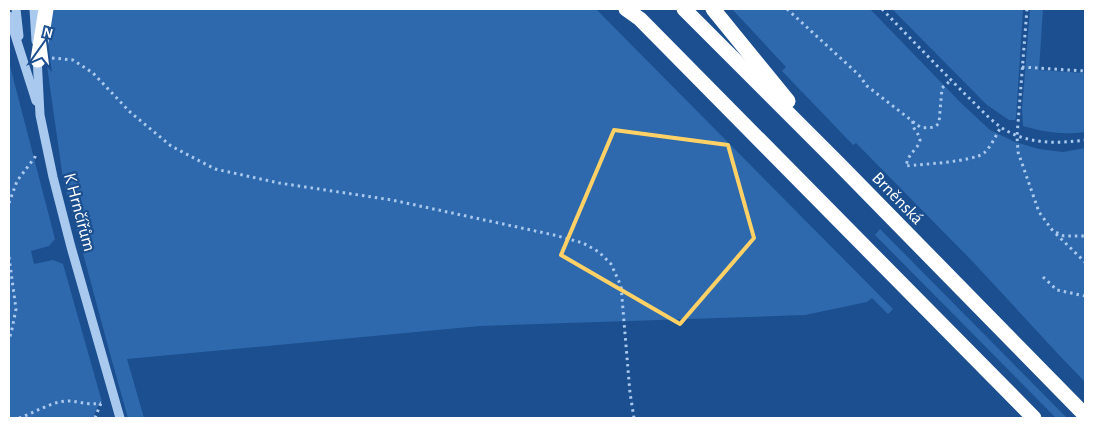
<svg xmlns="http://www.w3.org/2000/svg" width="1094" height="427" font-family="'Alegreya Sans',sans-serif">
  <rect width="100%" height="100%" fill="#1b4f8f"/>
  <g fill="#2e69ad">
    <polygon points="53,9 596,9 893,309 888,314 872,298 867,302 805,315 480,326 127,359 144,418 128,418 112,361 63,179 47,66 46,49"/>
    <polygon points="732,9 870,9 961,103 990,130 1015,142 1039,149 1063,152 1085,148 1085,382 1059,355 974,263 856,143 853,145 782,71 786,67"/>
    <polygon points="892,9 1023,9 1016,118 1015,120 1009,120 987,105"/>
    <path d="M 1030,9 L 1043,9 L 1039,70 L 1085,73 L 1085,132 C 1063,135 1044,132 1023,126 L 1022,109 Z"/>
    <polygon points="9,62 55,239 49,246 31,251 34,264 53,260 63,264 102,402 98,406 93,418 9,418"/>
    <polygon points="880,229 1067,418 1056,418 875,235"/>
  </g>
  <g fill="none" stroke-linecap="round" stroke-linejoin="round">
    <g stroke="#a9c9ee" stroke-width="3" stroke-dasharray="2.5 4" stroke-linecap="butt">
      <path d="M 787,9 L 859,75 L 867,86 L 920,127 C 927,128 934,129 939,123 L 942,88 L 951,80"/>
      <path d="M 882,9 C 910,38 938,67 967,96 C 982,110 997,129 1018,136 C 1039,144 1063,143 1085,140"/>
      <polyline points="1027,9 1017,136 1018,152 1039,212 1053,231 1064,236 1085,236"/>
      <polyline points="52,58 73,60 93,73 130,112 171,146 215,169 279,183 392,200 554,235 583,243 599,252 611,264 621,286 630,393 634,418"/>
      <polyline points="1022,67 1085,71"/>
      <path d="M 913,121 C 912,131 920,133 920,140 C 919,146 914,150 911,154 C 908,158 907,162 906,166 C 923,164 972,162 984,153 C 991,147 996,135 1001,127"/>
      <polyline points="9,203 17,181 35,157 36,154"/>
      <polyline points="1056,234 1085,262 1085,266"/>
      <polyline points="9,257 16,309 12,329 9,340"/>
      <polyline points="1043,277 1057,290 1085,296"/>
      <path d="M 19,418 C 34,413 49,403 65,401 C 77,400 87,406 101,403"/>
      <polyline points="95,418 101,403"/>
    </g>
    <g stroke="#a9c9ee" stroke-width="9">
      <polyline points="16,9 19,36"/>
      <polyline points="34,9 36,41"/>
      <polyline points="9,16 36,101"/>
      <polyline points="37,56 40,115 53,177 71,247 120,418"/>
    </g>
    <g stroke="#fff" stroke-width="15">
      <polyline points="626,9 640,19 1034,418"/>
      <polyline points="684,9 838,163 1085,415"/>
      <polyline points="713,9 788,101"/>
      <polyline points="38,60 46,9"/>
    </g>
  </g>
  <path fill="none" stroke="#ffd166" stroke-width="4" stroke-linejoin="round" d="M 614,130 L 728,145 L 754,238 L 680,324 L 561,255 Z"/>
  <g text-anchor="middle" stroke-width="4.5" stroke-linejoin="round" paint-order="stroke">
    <g font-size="18" fill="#fff" stroke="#1b4f8f">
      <text transform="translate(898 198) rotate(46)" y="6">Brněnská</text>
      <text transform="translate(80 212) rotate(75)" y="6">K Hrnčířům</text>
    </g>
  </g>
  <rect width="1094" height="427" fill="none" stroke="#ffffff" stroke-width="20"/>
  <g transform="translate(45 45) rotate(14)" stroke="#1b4f8f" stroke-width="4" paint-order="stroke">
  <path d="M0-4L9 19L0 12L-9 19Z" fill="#ffffff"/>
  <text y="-8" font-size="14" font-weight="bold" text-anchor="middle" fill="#ffffff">N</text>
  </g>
</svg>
